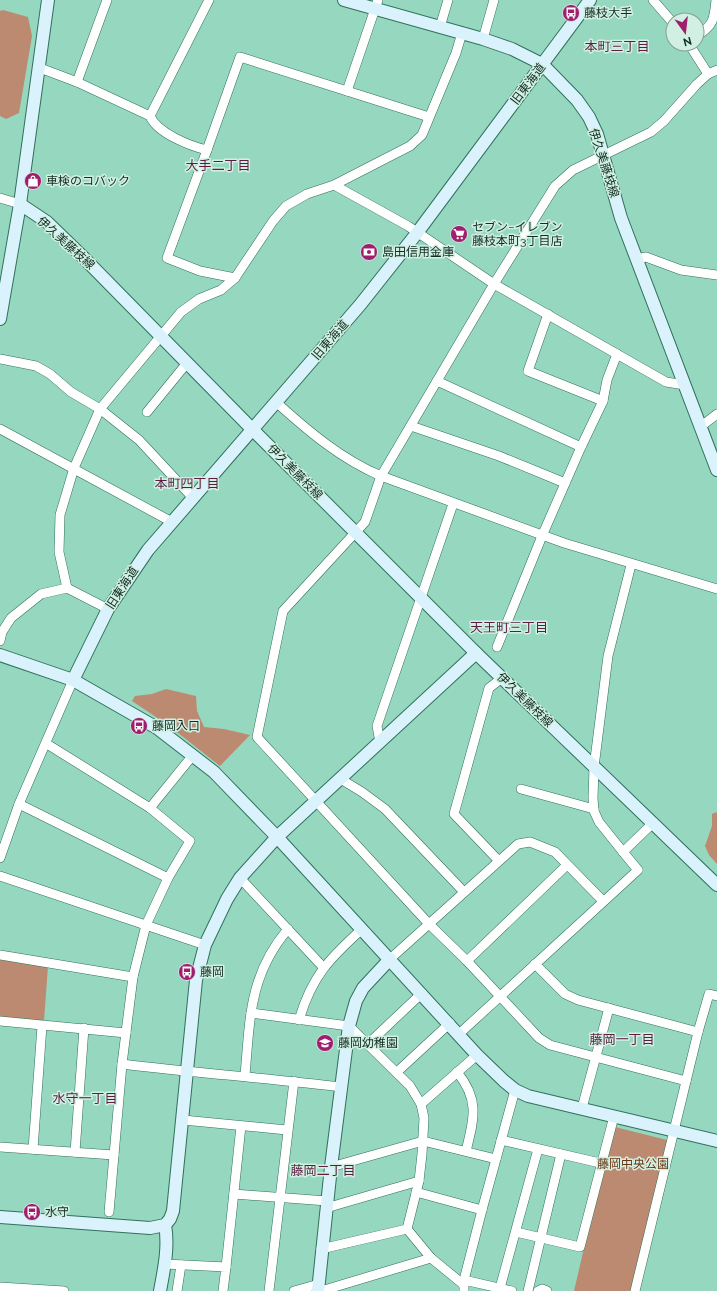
<svg xmlns="http://www.w3.org/2000/svg" width="717" height="1291" font-family="Raleway,'Noto Sans JP',sans-serif">
  <rect width="100%" height="100%" fill="#96d7bf"/>
  <g fill="#bc8a70">
    <polygon points="3,10 28,17 32,36 19,113 6,119 0,116 0,11"/>
    <polygon points="166,689 196,696 197,711 204,727 224,729 250,735 220,766 168,725 132,701 135,696 152,694"/>
    <polygon points="717,812 717,864 709,855 705,846 712,826 712,814"/>
    <polygon points="0,959 48,966 44,1021 0,1017"/>
    <polygon points="615,1127 667,1140 668,1143 631,1291 574,1291 612,1128"/>
  </g>
  <g fill="none" stroke-linecap="round" stroke-linejoin="round">
    <g stroke="#31715c" stroke-width="10">
      <g id="street">
        <polyline points="653,0 673,23"/>
        <polyline points="440,27 448,0"/>
        <path d="M 697,36 C 714,25 714,19 716,0"/>
        <polyline points="483,39 494,0"/>
        <polyline points="689,44 708,74"/>
        <path d="M 40,68 L 77,82 L 150,116 C 157,133 190,146 207,150 L 240,57 L 429,117"/>
        <polyline points="77,82 107,0"/>
        <polyline points="347,91 378,0"/>
        <polyline points="150,116 209,0"/>
        <polyline points="207,150 167,258 200,271 235,278"/>
        <polyline points="334,185 408,226 494,284 666,382 685,385"/>
        <polyline points="0,198 20,204"/>
        <polyline points="636,259 646,257 681,270 717,275"/>
        <polyline points="548,314 528,371 603,401"/>
        <polyline points="0,359 36,366 50,374 71,392 100,409 139,440 193,498"/>
        <polyline points="437,381 581,447"/>
        <path d="M 276,402 C 308,431 341,459 381,476 L 564,543 L 717,589"/>
        <polyline points="147,412 187,363"/>
        <polyline points="411,426 499,456 565,483"/>
        <polyline points="700,427 717,414"/>
        <polyline points="0,429 172,522"/>
        <polyline points="67,588 59,552 60,515 74,468 100,409 181,312 199,299 221,290 235,278 273,221 286,206 307,194 334,185 410,146 422,135 456,53 462,33"/>
        <polyline points="0,641 2,632 11,618 41,594 67,588 108,609"/>
        <polyline points="497,647 542,536 581,447 603,401 607,380 617,354"/>
        <polyline points="380,742 377,726 453,504"/>
        <polyline points="47,744 150,808"/>
        <polyline points="339,778 362,792 385,809 464,892"/>
        <polyline points="521,789 594,809"/>
        <polyline points="19,804 168,878"/>
        <polyline points="623,852 599,822 594,811 593,798 594,767 608,656 631,565"/>
        <polyline points="0,858 19,804 73,680"/>
        <polyline points="498,860 454,814 489,688 502,678"/>
        <polyline points="0,876 205,945"/>
        <polyline points="240,878 323,967"/>
        <polyline points="0,955 133,977"/>
        <polyline points="390,959 518,844 530,842 555,852 603,901"/>
        <polyline points="467,961 567,865"/>
        <polyline points="535,964 565,994 578,1000 698,1032"/>
        <polyline points="251,1013 349,1026 410,1086 421,1104 424,1118 422,1154 419,1181 407,1229 321,1249"/>
        <path d="M 299,1020 C 312,976 329,959 362,929"/>
        <polyline points="0,1021 126,1033"/>
        <polyline points="459,1034 638,870 623,852 653,823"/>
        <polyline points="368,1044 422,993"/>
        <path d="M 122,1064 C 195,1073 268,1078 342,1087"/>
        <polyline points="397,1072 450,1023"/>
        <path d="M 457,1072 C 480,1100 474,1119 466,1151"/>
        <path d="M 245,1075 C 250,1019 249,975 288,929"/>
        <polyline points="686,1081 550,1045 539,1038 467,961 429,924 257,737 283,611 365,522 381,476 494,284 555,186 573,170 651,132 664,121 697,84 708,74 717,70"/>
        <polyline points="421,1104 477,1055"/>
        <polyline points="582,1108 609,1008"/>
        <polyline points="183,1120 287,1130"/>
        <polyline points="501,1140 600,1163"/>
        <polyline points="0,1147 114,1155 122,1064 133,977 146,925 168,878 190,841 150,808 193,755"/>
        <polyline points="33,1149 42,1026"/>
        <polyline points="75,1152 84,1028"/>
        <polyline points="331,1167 423,1141 496,1159"/>
        <polyline points="416,1192 482,1210"/>
        <polyline points="234,1194 327,1201"/>
        <polyline points="326,1208 419,1181"/>
        <polyline points="109,1212 114,1155"/>
        <polyline points="407,1229 431,1258 464,1285"/>
        <polyline points="516,1232 580,1247 614,1116"/>
        <polyline points="165,1264 226,1267 223,1291"/>
        <polyline points="226,1267 241,1126"/>
        <polyline points="464,1280 512,1291"/>
        <polyline points="0,1287 64,1291"/>
        <polyline points="500,1288 538,1149"/>
        <polyline points="177,1291 181,1265"/>
        <polyline points="269,1291 294,1081"/>
        <polyline points="294,1291 319,1284"/>
        <polyline points="321,1291 431,1258"/>
        <polyline points="464,1291 464,1280 482,1210 515,1090"/>
        <polyline points="528,1291 561,1154"/>
        <polyline points="538,1291 542,1289 547,1291"/>
        <polyline points="635,1291 698,1032 709,994 717,996"/>
      </g>
    </g>
    <g stroke="#31715c" stroke-width="14">
      <g id="secondary">
        <polyline points="344,0 483,39 512,49 542,64 577,100 589,117 597,134 621,218 717,470"/>
        <polyline points="20,204 47,222 81,255 252,429 476,653 717,885"/>
        <polyline points="0,319 20,204 48,0"/>
        <polyline points="0,655 73,680 157,728 214,772 277,837 477,1055 504,1081 515,1090 528,1096 717,1141"/>
        <polyline points="73,680 108,609 148,550 360,305 417,233 590,0"/>
        <polyline points="0,1217 150,1228 165,1225 170,1219 173,1211 196,980 205,945 227,899 240,878 277,837 476,653"/>
        <path d="M 160,1291 C 164,1269 169,1247 165,1225"/>
        <polyline points="318,1291 331,1167 349,1026 356,1001 363,988 390,959"/>
      </g>
    </g>
    <use href="#street" stroke="#fff" stroke-width="9"/>
    <use href="#secondary" stroke="#daf2fc" stroke-width="12"/>
  </g>
  <defs>
    <g id="bus-disc" transform="scale(0.9)"><circle r="9.5" fill="#a11e6e" stroke="#d1f0e3"/><path d="M-5-6H5V4H4V6H2V4H-2V6H-4V4H-5ZM-3.5-4V0h7V-4ZM-3.5 1.2v1.5H-2V1.2ZM2 1.2v1.5H3.5V1.2Z" fill="#fff"/></g>
    <g id="shop-disc" transform="scale(0.9)"><circle r="9.5" fill="#a11e6e" stroke="#d1f0e3"/><path d="M-5-2.5h2.3a2.7 3.5 0 0 1 5.4 0H5L5.5 6h-11ZM-1.5-2.5h3a1.5 2.3 0 0 0-3 0Z" fill="#fff"/></g>
    <g id="supermarket-disc" transform="scale(0.9)"><circle r="9.5" fill="#a11e6e" stroke="#d1f0e3"/><path d="M-6-5.5h2.5l.6 2H6L4.5 2H-2.5L-4.4-4H-6ZM-1.5 3.2a1.3 1.3 0 1 0 .1 0ZM3 3.2a1.3 1.3 0 1 0 .1 0Z" fill="#fff"/></g>
    <g id="bank-disc" transform="scale(0.9)"><circle r="9.5" fill="#a11e6e" stroke="#d1f0e3"/><path d="M-6-4H6V4H-6ZM0-2.3a2.3 2.3 0 1 0 0 4.6a2.3 2.3 0 1 0 0-4.6Z" fill="#fff"/></g>
    <g id="school-disc" transform="scale(0.9)"><circle r="9.5" fill="#a11e6e" stroke="#d1f0e3"/><path d="M0-5L7-2L0 1L-7-2ZM-4 1L0 2.5L4 1V4Q0 6-4 4Z" fill="#fff"/></g>
  </defs>
  <g fill-rule="evenodd">
    <use href="#bus-disc" x="571" y="13"/>
    <use href="#shop-disc" x="33" y="181"/>
    <use href="#supermarket-disc" x="459" y="234"/>
    <use href="#bank-disc" x="369" y="252"/>
    <use href="#bus-disc" x="139" y="726"/>
    <use href="#bus-disc" x="187" y="972"/>
    <use href="#school-disc" x="325" y="1043"/>
    <use href="#bus-disc" x="32" y="1212"/>
  </g>
  <g text-anchor="middle" stroke-width="3" stroke-linejoin="round" paint-order="stroke">
    <g font-size="12" fill="#112c23" stroke="#d1f0e3" text-anchor="start">
      <text x="584" y="17">藤枝大手</text>
      <text x="46" y="185">車検のコバック</text>
      <text x="472" y="231">セブン−イレブン<tspan x="472" dy="14">藤枝本町3丁目店</tspan></text>
      <text x="382" y="256">島田信用金庫</text>
      <text x="152" y="730">藤岡入口</text>
      <text x="200" y="976">藤岡</text>
      <text x="338" y="1047">藤岡幼稚園</text>
      <text x="45" y="1216">水守</text>
    </g>
    <g font-size="12" fill="#112c23" stroke="#d1f0e3">
      <text transform="translate(528 84) rotate(-53)" y="4">旧東海道</text>
      <text transform="translate(604 163) rotate(72)" y="4">伊久美藤枝線</text>
      <text transform="translate(66 243) rotate(42)" y="4">伊久美藤枝線</text>
      <text transform="translate(330 340) rotate(-49)" y="4">旧東海道</text>
      <text transform="translate(295 472) rotate(45)" y="4">伊久美藤枝線</text>
      <text transform="translate(122 588) rotate(-57)" y="4">旧東海道</text>
      <text transform="translate(525 700) rotate(44)" y="4">伊久美藤枝線</text>
    </g>
    <g font-size="12" fill="#6d3513" stroke="#d1f0e3">
      <text x="633" y="1168">藤岡中央公園</text>
    </g>
    <g font-size="13" fill="#5b1d40" stroke="#d1f0e3">
      <text x="617" y="51">本町三丁目</text>
      <text x="218" y="170">大手二丁目</text>
      <text x="187" y="488">本町四丁目</text>
      <text x="509" y="632">天王町三丁目</text>
      <text x="622" y="1044">藤岡一丁目</text>
      <text x="85" y="1103">水守一丁目</text>
      <text x="323" y="1175">藤岡二丁目</text>
    </g>
  </g>
  <g transform="translate(685 32) rotate(165)"><circle r="19" fill="#d1f0e3" stroke="#84a296"/>
  <path d="M0-3L7 15L0 10L-7 15Z" fill="#a11e6e"/>
  <text y="-6" font-size="11" font-weight="bold" text-anchor="middle" fill="#112c23">N</text>
  </g>
</svg>
